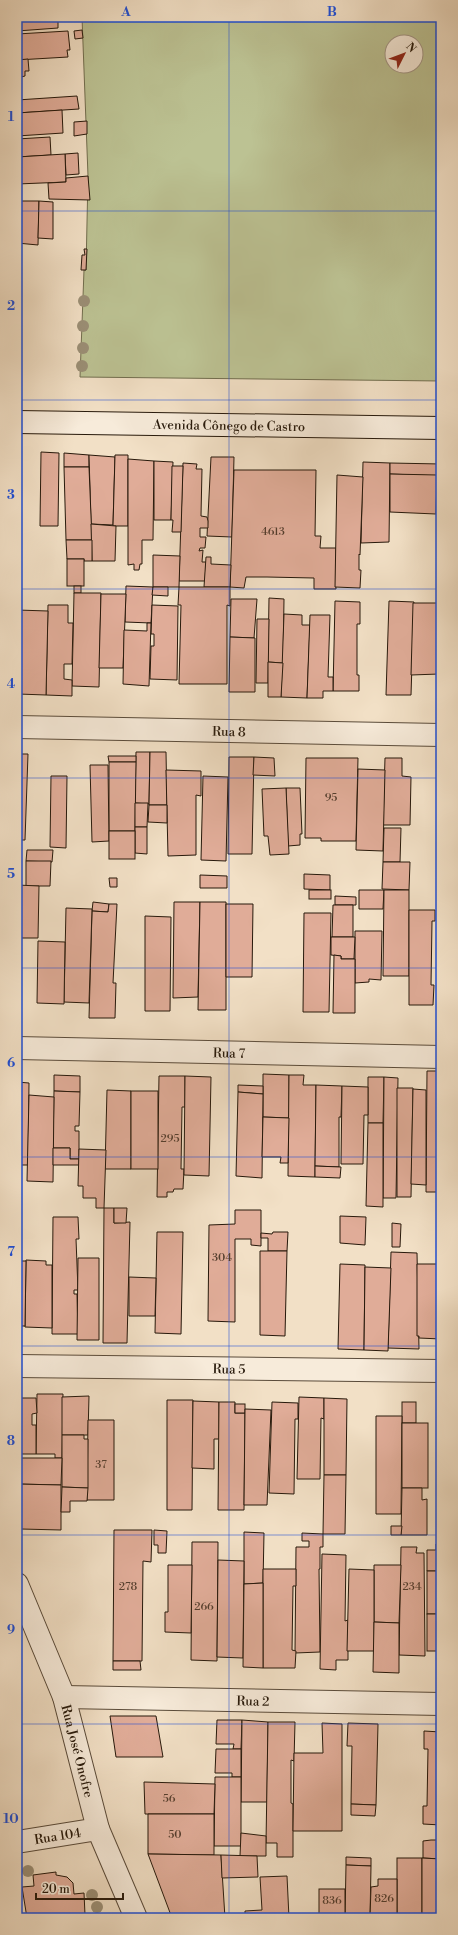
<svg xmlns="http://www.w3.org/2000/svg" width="458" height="1935" font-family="'Libre Bodoni',serif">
  <rect width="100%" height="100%" fill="#f2e0c6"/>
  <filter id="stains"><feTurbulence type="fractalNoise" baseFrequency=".005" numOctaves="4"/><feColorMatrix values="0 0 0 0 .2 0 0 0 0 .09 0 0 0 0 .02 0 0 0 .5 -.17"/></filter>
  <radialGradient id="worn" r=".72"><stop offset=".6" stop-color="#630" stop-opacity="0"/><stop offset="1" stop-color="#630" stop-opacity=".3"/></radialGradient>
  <path fill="#bcc293" stroke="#726e4f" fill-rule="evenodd" d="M 82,17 L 441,17 L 441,381 L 80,377 L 84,270 L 86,270 L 88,176 ZM 392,42 L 416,42 L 416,66 L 392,66 Z"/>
  <g fill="#e0ac98" stroke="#27190b">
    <polygon points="17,17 58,17 58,28 17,31"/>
    <polygon points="82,30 83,38 75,39 74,31"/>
    <polygon points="68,31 70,50 67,50 68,57 17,60 17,34"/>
    <polygon points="28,59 29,71 25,71 25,76 21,77 21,80 17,80 17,60"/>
    <polygon points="77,96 79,109 17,113 17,100"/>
    <polygon points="62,110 63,133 17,136 17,113"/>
    <polygon points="87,121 87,134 74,136 74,122"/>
    <polygon points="50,137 51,155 17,157 17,139"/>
    <polygon points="78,153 79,174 66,175 65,154"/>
    <polygon points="65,154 66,182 17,184 17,157"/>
    <polygon points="88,176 90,200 49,199 48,183 66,182 66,178"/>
    <polygon points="17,201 39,201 38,245 17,243"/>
    <polygon points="39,201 53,202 53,239 38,238"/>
    <polygon points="84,249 87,249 86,270 81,270 82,255 85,255"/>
    <polygon points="41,452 59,453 58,526 40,526"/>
    <polygon points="64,453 89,455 89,467 64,467"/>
    <polygon points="89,455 115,457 113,525 91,524"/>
    <polygon points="115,455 128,455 128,526 113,526"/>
    <polygon points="211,457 234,457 232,537 207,536"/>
    <polygon points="128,459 154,461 153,540 142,540 142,564 140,564 139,570 134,570 134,564 128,565"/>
    <polygon points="154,461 173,462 171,520 154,520"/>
    <polygon points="363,462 390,463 389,542 361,543"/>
    <polygon points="183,463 197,464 196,469 202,469 201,516 207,517 208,521 208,528 200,528 200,537 206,537 205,548 200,548 199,551 203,550 202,562 206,562 205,581 179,581"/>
    <polygon points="390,463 441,464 441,476 390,474"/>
    <polygon points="172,466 183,466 181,532 172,532 173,520 171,520"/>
    <polygon points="64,467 89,467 92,540 66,540"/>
    <polygon points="234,470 316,470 315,536 321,536 320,548 336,548 336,589 314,589 314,578 267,577 246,577 244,588 230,587"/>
    <polygon points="390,474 437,475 436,514 390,512"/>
    <polygon points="337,475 363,477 360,555 359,554 359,570 361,570 360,588 335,587"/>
    <polygon points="91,524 116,526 115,561 92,561"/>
    <polygon points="66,540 92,540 92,561 84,561 84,559 67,559"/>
    <polygon points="153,555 180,556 179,587 153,587"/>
    <polygon points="206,557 211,557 211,564 231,565 230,587 204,587"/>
    <rect x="67" y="559" width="17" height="27"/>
    <rect x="74" y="586" width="7" height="7"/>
    <polygon points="126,586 153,587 151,623 125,622"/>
    <polygon points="153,587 168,587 168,596 152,595"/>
    <polygon points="179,587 230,587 230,606 227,605 227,684 179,684 181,605 178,605"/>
    <polygon points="74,593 101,593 99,687 72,686"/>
    <polygon points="101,594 126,594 123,668 99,668"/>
    <polygon points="269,598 284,599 283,663 268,662"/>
    <polygon points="231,599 257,599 254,638 230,637"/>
    <polygon points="335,601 360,602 360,624 357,624 357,675 359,675 359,691 333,691"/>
    <polygon points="389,601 414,602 411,695 386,695"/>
    <polygon points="413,603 440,603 439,674 411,675"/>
    <polygon points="48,605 68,605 68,623 73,623 72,664 64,664 64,679 72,680 72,696 46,695"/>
    <polygon points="152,605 178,606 177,680 150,679 151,646 154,646 154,634 151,634"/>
    <rect x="439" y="606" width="2" height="85"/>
    <polygon points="17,610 48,611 46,695 18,694"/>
    <polygon points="284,614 302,615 302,625 310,625 307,698 281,697"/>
    <polygon points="310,615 330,615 328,677 333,677 333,691 323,691 323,698 307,698"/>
    <polygon points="257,619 269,619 268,683 256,683"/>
    <polygon points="147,623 151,623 149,686 123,684 124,630 147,631"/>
    <polygon points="230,637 255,638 255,692 229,692"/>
    <polygon points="268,662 283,663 281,697 268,697"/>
    <polygon points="136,752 150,752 149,804 135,803"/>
    <polygon points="150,752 166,752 167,805 149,805"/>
    <polygon points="17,754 28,754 25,840 17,840"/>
    <polygon points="108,756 136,756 136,762 109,762"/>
    <polygon points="229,757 254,757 252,854 228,854"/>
    <polygon points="254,757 274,758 275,776 253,775"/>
    <polygon points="358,758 356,841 321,841 321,838 305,838 306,758"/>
    <polygon points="385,758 402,758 402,776 411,777 410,825 383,825"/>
    <polygon points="109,762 136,762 135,831 109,831"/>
    <polygon points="90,765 108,765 109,841 92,842"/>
    <polygon points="358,769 385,770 383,851 356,850"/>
    <polygon points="166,770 201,771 201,796 196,795 196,855 168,856"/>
    <polygon points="51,776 67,776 66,848 50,847"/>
    <polygon points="203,776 228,777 226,861 201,860"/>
    <polygon points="286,788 300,788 302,834 300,834 300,845 288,846"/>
    <polygon points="286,788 289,854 270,855 268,836 264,836 262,789"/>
    <polygon points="135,803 148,803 147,827 135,827"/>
    <polygon points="149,805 167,805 167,823 148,822"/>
    <polygon points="135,827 147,827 147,854 135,853"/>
    <polygon points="384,828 401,828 400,862 383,862"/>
    <rect x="109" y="831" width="26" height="28"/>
    <polygon points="27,850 53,850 52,862 26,861"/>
    <polygon points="26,861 51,861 50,886 26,886"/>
    <polygon points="383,862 410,862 409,890 382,889"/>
    <polygon points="304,874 330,875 330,890 304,889"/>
    <polygon points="200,875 227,876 227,888 200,888"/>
    <polygon points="109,878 117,878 117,887 110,887"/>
    <polygon points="17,885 39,886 38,938 17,938"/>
    <rect x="309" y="890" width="22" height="9"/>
    <polygon points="359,890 384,890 383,909 359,909"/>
    <polygon points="384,890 409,890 409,976 383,976"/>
    <polygon points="335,896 356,897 356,905 335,905"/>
    <polygon points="93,902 109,904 108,912 92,911"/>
    <polygon points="174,902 200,902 198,997 173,998"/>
    <polygon points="200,902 226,902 226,1010 198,1010"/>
    <polygon points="109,904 117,904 113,983 116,983 115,1018 89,1018 92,911 108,912"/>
    <polygon points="226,904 253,904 252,977 226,977"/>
    <polygon points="333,905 353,905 353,937 332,937"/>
    <polygon points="66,908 92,909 89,1003 64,1002"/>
    <polygon points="409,910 435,910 435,921 432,921 431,985 434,985 433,1005 409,1005"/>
    <polygon points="304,913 331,913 329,1012 303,1012"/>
    <polygon points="145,916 171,917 170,1011 145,1011"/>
    <polygon points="355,931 382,931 381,980 369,979 369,982 355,983"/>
    <polygon points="331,937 355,937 354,959 341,959 341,956 331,955"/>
    <polygon points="38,941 65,942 64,1004 37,1003"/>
    <polygon points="334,955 341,956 341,959 355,959 355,1013 333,1013"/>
    <polygon points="427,1071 441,1071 440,1192 426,1192"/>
    <polygon points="263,1074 289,1075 289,1118 263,1117"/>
    <polygon points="54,1075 80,1076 80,1092 54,1091"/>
    <polygon points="289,1075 304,1075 303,1085 316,1085 315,1177 288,1176"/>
    <polygon points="159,1076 185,1076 185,1107 182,1107 181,1169 184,1169 183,1189 174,1189 173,1192 167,1192 167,1197 157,1197"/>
    <polygon points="185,1076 211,1077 209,1176 184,1175"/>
    <polygon points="368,1077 384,1077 383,1123 368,1123"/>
    <polygon points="384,1077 398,1078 396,1198 383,1198"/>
    <polygon points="17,1082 29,1083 28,1165 17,1165"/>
    <polygon points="238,1085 263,1086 263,1094 238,1092"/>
    <polygon points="316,1085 342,1086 341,1117 339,1117 339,1167 315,1166"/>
    <polygon points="342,1086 368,1087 368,1115 364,1115 363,1164 341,1164"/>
    <polygon points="397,1088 413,1088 411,1197 397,1197"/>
    <polygon points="413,1089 426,1090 426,1185 411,1184"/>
    <polygon points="107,1090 131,1091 131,1169 105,1169"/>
    <polygon points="54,1091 80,1092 79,1126 75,1126 75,1131 79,1131 79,1159 70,1159 70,1148 53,1148"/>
    <rect x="131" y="1091" width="27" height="78"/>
    <polygon points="238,1092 263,1094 262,1178 236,1176"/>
    <polygon points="29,1095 54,1097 53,1182 27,1181"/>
    <polygon points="263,1117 289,1118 288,1163 280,1163 281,1157 262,1157"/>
    <polygon points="368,1123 383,1123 383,1207 366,1206"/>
    <polygon points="53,1148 70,1148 70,1159 79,1159 79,1165 53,1165"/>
    <polygon points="79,1149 106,1150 104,1208 96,1208 96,1198 83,1198 83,1186 78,1186"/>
    <polygon points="315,1166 341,1167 340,1178 315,1177"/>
    <polygon points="104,1208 114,1208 114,1223 130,1222 127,1343 103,1343"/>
    <polygon points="114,1208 127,1208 126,1223 114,1223"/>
    <polygon points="235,1210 261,1210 261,1246 251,1245 251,1239 235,1239 235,1322 208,1321 209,1225 235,1224"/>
    <polygon points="340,1216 366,1217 365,1245 340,1243"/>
    <polygon points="53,1217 78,1217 79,1239 76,1239 78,1290 74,1290 74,1294 77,1294 78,1334 52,1334"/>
    <polygon points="392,1223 401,1224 400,1247 392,1247"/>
    <polygon points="157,1232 183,1232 181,1334 155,1333"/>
    <polygon points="273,1232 288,1232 287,1251 268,1251 268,1238 261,1238 261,1233 272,1234"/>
    <polygon points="260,1251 287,1251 285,1336 260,1335"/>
    <polygon points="391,1252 417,1253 419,1349 388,1348"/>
    <polygon points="78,1258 99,1258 99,1340 77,1340"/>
    <polygon points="26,1260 46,1261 46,1265 52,1265 52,1328 25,1327"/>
    <polygon points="17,1261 26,1261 25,1326 17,1326"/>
    <polygon points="340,1264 365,1265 364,1350 338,1349"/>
    <polygon points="417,1264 440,1264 441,1339 419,1338 419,1336 417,1336"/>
    <polygon points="365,1267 391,1268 388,1351 364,1350"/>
    <polygon points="129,1277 156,1278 155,1316 129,1316"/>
    <polygon points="37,1394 63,1394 62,1458 55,1458 55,1454 36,1454"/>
    <polygon points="89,1396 88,1435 62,1435 62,1397"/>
    <polygon points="299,1397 324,1398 324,1419 321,1418 320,1479 297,1479"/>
    <polygon points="17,1398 36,1398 37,1413 32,1414 32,1425 36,1425 36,1454 17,1454"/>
    <polygon points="324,1398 347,1399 346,1475 324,1475"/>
    <polygon points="167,1400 193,1400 192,1510 167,1510"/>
    <polygon points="193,1401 219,1402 219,1439 214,1439 214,1469 192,1468"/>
    <polygon points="219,1402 235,1402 235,1413 245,1413 244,1510 218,1510"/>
    <polygon points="272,1402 298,1403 298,1419 295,1419 294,1494 269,1493"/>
    <rect x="402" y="1402" width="14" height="21"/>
    <rect x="235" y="1404" width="10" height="9"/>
    <polygon points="245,1409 271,1410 267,1505 244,1505"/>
    <polygon points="376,1416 402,1416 401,1514 376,1514"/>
    <polygon points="88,1420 114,1420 114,1500 87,1500"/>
    <rect x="402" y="1423" width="26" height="65"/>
    <polygon points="62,1435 84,1435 84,1439 88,1439 88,1488 62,1487"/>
    <polygon points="17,1458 62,1458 61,1485 17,1484"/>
    <polygon points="324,1475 346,1475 345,1534 323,1534"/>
    <polygon points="17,1484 61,1485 61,1530 21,1529 17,1516"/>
    <polygon points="62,1487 88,1488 87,1501 70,1501 70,1512 61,1512"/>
    <polygon points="402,1488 422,1488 422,1500 427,1499 427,1535 401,1535"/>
    <polygon points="391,1526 402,1526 401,1535 391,1535"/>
    <polygon points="114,1530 152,1530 151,1562 143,1561 142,1661 113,1661"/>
    <polygon points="154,1530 167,1531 166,1553 158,1553 158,1545 154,1545"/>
    <polygon points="244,1532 264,1533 263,1583 244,1584"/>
    <polygon points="302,1533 323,1534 323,1547 320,1547 320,1569 319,1569 320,1652 295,1653 296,1547 309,1547 309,1541 302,1541"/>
    <polygon points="439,1535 441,1535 441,1571 427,1571 427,1550 436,1550 436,1544 439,1544"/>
    <polygon points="192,1542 218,1542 217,1661 191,1660"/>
    <polygon points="401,1547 417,1547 416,1553 424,1553 425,1656 399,1655"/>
    <polygon points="322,1554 346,1555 345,1621 348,1620 348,1660 336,1660 336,1670 320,1669"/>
    <polygon points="218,1560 244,1561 243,1658 217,1657"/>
    <polygon points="168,1565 192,1565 191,1633 165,1632 165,1612 168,1612"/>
    <polygon points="374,1565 401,1565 399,1623 374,1622"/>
    <polygon points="263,1569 296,1569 296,1586 293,1586 292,1650 296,1651 295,1668 263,1668"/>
    <polygon points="349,1569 374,1570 374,1651 347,1651"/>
    <rect x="427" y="1571" width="14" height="43"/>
    <polygon points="263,1583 263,1668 243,1667 244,1584"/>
    <rect x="427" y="1614" width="14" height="37"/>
    <polygon points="374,1622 399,1623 399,1673 373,1672"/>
    <polygon points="113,1661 140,1661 141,1670 113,1670"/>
    <polygon points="110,1716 156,1716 163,1757 116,1757"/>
    <polygon points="217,1720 242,1720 241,1749 233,1749 234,1744 216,1744"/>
    <polygon points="242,1720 268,1722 267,1802 241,1802"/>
    <polygon points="268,1722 295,1722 294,1761 291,1760 291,1803 293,1804 293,1857 277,1857 277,1843 266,1843"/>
    <polygon points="322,1723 342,1724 342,1831 293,1831 294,1753 323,1753"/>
    <polygon points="348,1723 378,1724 376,1805 351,1804 352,1746 347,1746"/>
    <polygon points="424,1731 441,1732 441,1825 423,1824 423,1806 427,1806 428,1749 424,1749"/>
    <polygon points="216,1749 241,1749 241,1777 232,1777 232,1773 215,1773"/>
    <polygon points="215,1777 241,1777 241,1846 214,1846"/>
    <polygon points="144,1782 215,1784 214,1814 145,1814"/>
    <polygon points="351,1804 376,1805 375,1816 351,1815"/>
    <polygon points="148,1814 214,1814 214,1855 148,1854"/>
    <polygon points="241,1833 266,1836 266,1856 240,1856"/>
    <polygon points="431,1840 441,1840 441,1859 423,1858 423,1841"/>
    <polygon points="148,1854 221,1855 225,1918 172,1918"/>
    <polygon points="221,1855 257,1856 258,1877 222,1878"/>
    <polygon points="346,1857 371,1858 371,1866 346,1865"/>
    <rect x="397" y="1858" width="25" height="60"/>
    <polygon points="422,1858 441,1859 441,1918 422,1918"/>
    <polygon points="346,1865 371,1866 370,1918 345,1918"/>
    <polygon points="56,1872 56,1875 67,1877 73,1883 74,1894 84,1893 85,1915 91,1914 91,1918 27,1918 22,1887 34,1886 33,1875"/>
    <polygon points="287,1876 289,1918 225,1918 224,1915 245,1914 245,1911 262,1910 260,1877"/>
    <polygon points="378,1879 397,1879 397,1918 370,1918 371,1887 378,1886"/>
    <rect x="319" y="1889" width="26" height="29"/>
  </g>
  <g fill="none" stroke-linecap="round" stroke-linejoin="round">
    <g stroke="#5a4b3a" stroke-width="24">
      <g id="street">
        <path id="s1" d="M 17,727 L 441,735"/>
        <path id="s2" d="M 17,1048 L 441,1057"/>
        <path id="s3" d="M 17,1366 L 441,1371"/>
        <path id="s4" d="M 17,1584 L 64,1697 L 98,1829 L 136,1918"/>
        <path id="s5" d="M 64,1697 L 441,1704"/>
        <path id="s6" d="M 17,1842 L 98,1829"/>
      </g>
    </g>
    <g stroke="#27190b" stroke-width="24">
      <g id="secondary">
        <path id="s7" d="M 17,422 L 441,428"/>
      </g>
    </g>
    <use href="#street" stroke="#f7ebda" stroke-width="22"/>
    <use href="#secondary" stroke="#f7ebda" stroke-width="22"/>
  </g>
  <g fill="#9b8f76">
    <circle cx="84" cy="301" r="6"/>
    <circle cx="83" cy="326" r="6"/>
    <circle cx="83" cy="348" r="6"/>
    <circle cx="82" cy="366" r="6"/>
    <circle cx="28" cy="1871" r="6"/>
    <circle cx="92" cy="1895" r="6"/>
    <circle cx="97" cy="1907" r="6"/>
  </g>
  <path fill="none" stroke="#1d4ed8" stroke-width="1" stroke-opacity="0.55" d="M 229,17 L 229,1918M 17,211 L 441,211M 17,400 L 441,400M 17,589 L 441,589M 17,778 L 441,778M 17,968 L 441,968M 17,1157 L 441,1157M 17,1346 L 441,1346M 17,1535 L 441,1535M 17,1724 L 441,1724"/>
  <g text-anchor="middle" stroke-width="3" stroke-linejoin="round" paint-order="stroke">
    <g font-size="11" fill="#553e2e">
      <text x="273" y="535">4613</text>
      <text x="331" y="801">95</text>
      <text x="170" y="1142">295</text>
      <text x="222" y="1261">304</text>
      <text x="101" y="1468">37</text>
      <text x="128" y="1590">278</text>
      <text x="412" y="1590">234</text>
      <text x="204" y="1610">266</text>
      <text x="169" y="1802">56</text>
      <text x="175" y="1838">50</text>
      <text x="384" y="1902">826</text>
      <text x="332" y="1904">836</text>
    </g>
    <g font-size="13" fill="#27190b" stroke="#f7ebda">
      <text dy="5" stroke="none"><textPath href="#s7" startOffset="212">Avenida Cônego de Castro</textPath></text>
      <text dy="5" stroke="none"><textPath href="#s1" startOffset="212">Rua 8</textPath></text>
      <text dy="5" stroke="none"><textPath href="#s2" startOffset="212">Rua 7</textPath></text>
      <text dy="5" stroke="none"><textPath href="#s3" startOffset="212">Rua 5</textPath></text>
      <text dy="5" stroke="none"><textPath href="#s5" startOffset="189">Rua 2</textPath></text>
      <text dy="5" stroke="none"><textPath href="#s4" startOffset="178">Rua José Onofre</textPath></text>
      <text dy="5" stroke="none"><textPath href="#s6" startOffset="41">Rua 104</textPath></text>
    </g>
  </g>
  <rect width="458" height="1935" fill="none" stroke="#f2e0c6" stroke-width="44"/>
  <g transform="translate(404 54) rotate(48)"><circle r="19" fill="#f7ebda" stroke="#a49787"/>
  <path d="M0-3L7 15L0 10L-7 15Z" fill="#8f2418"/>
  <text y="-6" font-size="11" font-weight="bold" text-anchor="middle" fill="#27190b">N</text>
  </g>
  <path d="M36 1893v6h87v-6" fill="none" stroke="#27190b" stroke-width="2"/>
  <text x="42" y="1893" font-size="12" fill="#27190b" stroke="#f7ebda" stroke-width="3" paint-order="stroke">20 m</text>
  <rect x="22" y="22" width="414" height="1891" fill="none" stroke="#1d4ed8" stroke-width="1.5"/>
  <g font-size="13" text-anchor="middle" font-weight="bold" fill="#1d4ed8">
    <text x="126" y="16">A</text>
    <text x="332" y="16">B</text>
    <text x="11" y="121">1</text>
    <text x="11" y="310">2</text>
    <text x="11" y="499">3</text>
    <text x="11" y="688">4</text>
    <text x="11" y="878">5</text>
    <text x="11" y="1067">6</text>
    <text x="11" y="1256">7</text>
    <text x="11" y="1445">8</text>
    <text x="11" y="1634">9</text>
    <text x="11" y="1823">10</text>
  </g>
  <rect width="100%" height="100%" filter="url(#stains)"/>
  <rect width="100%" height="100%" fill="url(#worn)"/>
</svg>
